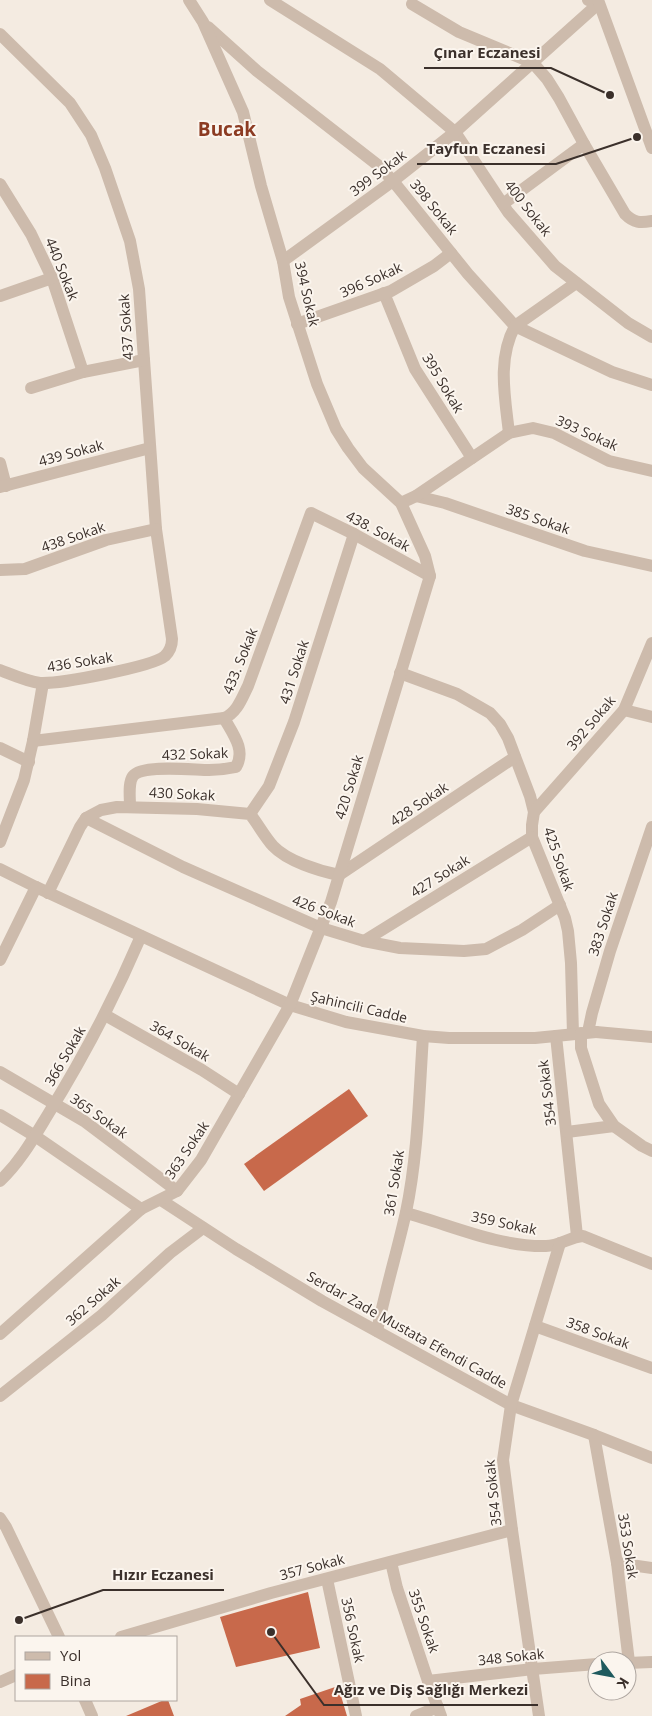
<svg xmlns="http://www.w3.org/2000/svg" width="652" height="1716" font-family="'Open Sans',sans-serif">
  <rect width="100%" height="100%" fill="#f4ebe1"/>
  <g fill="#c8694b">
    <polygon points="349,1089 368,1116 264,1191 244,1164"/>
    <polygon points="308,1592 320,1648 236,1667 220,1617"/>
    <polygon points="338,1686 347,1716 285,1716 301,1705 300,1699"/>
    <polygon points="164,1700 168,1700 174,1716 126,1716"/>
  </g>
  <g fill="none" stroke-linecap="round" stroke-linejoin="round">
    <g stroke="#cdbbac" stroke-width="12">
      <polyline points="270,0 380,69 455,132 508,212 555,266 628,323 652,337"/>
      <path d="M 412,4 L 459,32 L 533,63 L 547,79 L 559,98 L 584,144 L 625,214 C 634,223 640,223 652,221"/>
      <polyline points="208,27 257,71 379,166 393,181 468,274 515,326 612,372 652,385"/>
      <path d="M 0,34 L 70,103 L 91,135 L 105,168 L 130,241 L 139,289 L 156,529 L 172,639 C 172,646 170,651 165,656 C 152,667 59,684 40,683 C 26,681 13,675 0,670"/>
      <polyline points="0,184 31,234 52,278 83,372"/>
      <polyline points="503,204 584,144"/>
      <polyline points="283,261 393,181 455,132 598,4 588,0"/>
      <polyline points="384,293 415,369 472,458"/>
      <polyline points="0,296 52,278"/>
      <polyline points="297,324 391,291 434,266 451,253"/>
      <polyline points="31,388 83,372 144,360"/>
      <path d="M 509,433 C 505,397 497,359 515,326 L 576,283"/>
      <polyline points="0,463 6,486"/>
      <polyline points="0,487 150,448"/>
      <polyline points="416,496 445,503 585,551 652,566"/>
      <polyline points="401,503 416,496 509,433 533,428 554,433 609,461 652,471"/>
      <polyline points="0,570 25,569 106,540 156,529"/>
      <polyline points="400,673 457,694 490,713 500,724 508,738 530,796 534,812 532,825 532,837 565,918 568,931 571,963 573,1034"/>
      <polyline points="624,710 652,717"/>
      <path d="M 33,741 L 224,718 C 237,713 242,698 248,686 L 311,513 L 354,534 L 430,576"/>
      <polyline points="0,748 29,762"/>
      <path d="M 130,806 C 130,797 128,783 133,776 C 142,764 194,770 209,770 C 219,770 227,769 236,767 C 246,750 233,734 224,718"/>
      <polyline points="534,812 624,710 652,643"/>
      <polyline points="250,814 269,786 294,722 354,534"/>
      <polyline points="86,818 183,867 321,928 364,941 400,948 464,951 486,949 522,930 560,905"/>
      <polyline points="0,842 24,780 33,741 43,683"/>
      <polyline points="0,869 36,887 290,1005 346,1022 423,1036 449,1038 535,1038 596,1032"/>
      <path d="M 48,893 L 80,827 L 86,818 L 101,810 L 117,807 L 197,809 L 250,814 C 258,824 264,836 273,846 C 287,861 319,871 339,875 L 515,757"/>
      <polyline points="364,941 532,837"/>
      <polyline points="0,960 36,887"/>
      <polyline points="105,1015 202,1070 239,1094"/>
      <polyline points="588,1032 592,1013 610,951 652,827"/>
      <polyline points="556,1036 577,1236"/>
      <polyline points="0,1072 84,1121 177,1191"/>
      <polyline points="0,1115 35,1136 141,1209"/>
      <polyline points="567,1132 614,1126"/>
      <path d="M 0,1181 C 20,1162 33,1139 47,1116 C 83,1058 114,999 141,936"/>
      <polyline points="161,1200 236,1249 322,1301 511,1405 594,1435 652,1458"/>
      <path d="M 406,1213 C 451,1225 498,1247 546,1246 C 559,1246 570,1237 583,1236 L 652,1264"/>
      <polyline points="535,1326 652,1368"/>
      <path d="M 377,1331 C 385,1291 397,1252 406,1212 C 418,1155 419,1095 423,1036"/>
      <polyline points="0,1334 141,1209 177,1191 201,1160 290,1005 331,902 430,576 425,556 401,503 363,468 348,448 336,429 317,384 289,297 283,261 261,186 243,112 203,22 189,0"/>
      <polyline points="0,1396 102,1315 170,1253 203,1228"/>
      <polyline points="594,1435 617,1563 629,1662"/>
      <polyline points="391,1562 397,1588 428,1681 441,1716"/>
      <polyline points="617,1563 652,1568"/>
      <polyline points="327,1579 356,1716"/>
      <polyline points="121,1637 271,1593 512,1530"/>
      <polyline points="627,1663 652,1662"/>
      <polyline points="428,1681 533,1669 597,1664"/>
      <polyline points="0,1682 16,1675"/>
      <polyline points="416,1716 438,1707"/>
      <polyline points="539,1716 512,1530 503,1460 511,1405 560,1243"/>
    </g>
    <g stroke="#cdbbac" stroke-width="12">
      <polyline points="598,0 652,148"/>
      <polyline points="596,1032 652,1037"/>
      <polyline points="581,1033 581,1048 599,1104 614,1126 642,1146 652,1151"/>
      <polyline points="0,1518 6,1527 59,1637"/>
      <polyline points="85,1700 92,1716"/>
    </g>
  </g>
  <g text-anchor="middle" stroke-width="4" stroke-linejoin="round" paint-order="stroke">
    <g font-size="14" fill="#3b302b" stroke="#fbf5ee">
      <text transform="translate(378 173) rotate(-37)" y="5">399 Sokak</text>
      <text transform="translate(434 207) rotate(51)" y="5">398 Sokak</text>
      <text transform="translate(528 208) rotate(52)" y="5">400 Sokak</text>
      <text transform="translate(62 269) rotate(68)" y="5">440 Sokak</text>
      <text transform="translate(371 280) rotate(-24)" y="5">396 Sokak</text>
      <text transform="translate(307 294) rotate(77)" y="5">394 Sokak</text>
      <text transform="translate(126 327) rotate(-94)" y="5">437 Sokak</text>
      <text transform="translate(443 383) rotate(59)" y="5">395 Sokak</text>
      <text transform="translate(587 433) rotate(24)" y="5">393 Sokak</text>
      <text transform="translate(71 453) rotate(-15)" y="5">439 Sokak</text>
      <text transform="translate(538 519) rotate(19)" y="5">385 Sokak</text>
      <text transform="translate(378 531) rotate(28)" y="5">438. Sokak</text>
      <text transform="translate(73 537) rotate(-19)" y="5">438 Sokak</text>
      <text transform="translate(240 661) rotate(-68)" y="5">433. Sokak</text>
      <text transform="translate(80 662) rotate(-9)" y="5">436 Sokak</text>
      <text transform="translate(294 672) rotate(-72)" y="5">431 Sokak</text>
      <text transform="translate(591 723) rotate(-50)" y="5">392 Sokak</text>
      <text transform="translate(195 754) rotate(-2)" y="5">432 Sokak</text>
      <text transform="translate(349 787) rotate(-73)" y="5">420 Sokak</text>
      <text transform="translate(182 794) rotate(3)" y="5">430 Sokak</text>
      <text transform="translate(419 804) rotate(-34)" y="5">428 Sokak</text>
      <text transform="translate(559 859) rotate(71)" y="5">425 Sokak</text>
      <text transform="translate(440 876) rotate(-32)" y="5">427 Sokak</text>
      <text transform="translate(324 911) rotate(21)" y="5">426 Sokak</text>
      <text transform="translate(603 924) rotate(-72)" y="5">383 Sokak</text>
      <text transform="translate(359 1007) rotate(13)" y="5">Şahincili Cadde</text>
      <text transform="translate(180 1041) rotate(30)" y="5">364 Sokak</text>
      <text transform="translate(65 1056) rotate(-60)" y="5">366 Sokak</text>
      <text transform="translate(547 1093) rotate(-97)" y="5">354 Sokak</text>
      <text transform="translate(99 1116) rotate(35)" y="5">365 Sokak</text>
      <text transform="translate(187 1150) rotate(-56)" y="5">363 Sokak</text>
      <text transform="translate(394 1183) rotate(-81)" y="5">361 Sokak</text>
      <text transform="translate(504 1223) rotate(12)" y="5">359 Sokak</text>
      <text transform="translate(93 1301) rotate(-41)" y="5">362 Sokak</text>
      <text transform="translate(407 1330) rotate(29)" y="5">Serdar Zade Mustata Efendi Cadde</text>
      <text transform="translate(598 1333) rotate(20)" y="5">358 Sokak</text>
      <text transform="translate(493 1493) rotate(-96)" y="5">354 Sokak</text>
      <text transform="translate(628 1546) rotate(81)" y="5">353 Sokak</text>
      <text transform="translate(312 1567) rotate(-15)" y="5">357 Sokak</text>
      <text transform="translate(424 1621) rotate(71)" y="5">355 Sokak</text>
      <text transform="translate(353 1630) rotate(78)" y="5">356 Sokak</text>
      <text transform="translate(511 1657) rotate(-6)" y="5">348 Sokak</text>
    </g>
    <g font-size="19" font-weight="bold" fill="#8c3b22" stroke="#fbf5ee">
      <text x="227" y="136">Bucak</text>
    </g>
  </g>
  <path fill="none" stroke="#3b302b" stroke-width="2" d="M610 95L551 68H424M637 137L556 164H417M19 1620L103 1590H224M271 1632L324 1705H538"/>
  <g fill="#3b302b" stroke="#fbf5ee" stroke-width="2">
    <circle cx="610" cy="95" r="5"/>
    <circle cx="637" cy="137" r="5"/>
    <circle cx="19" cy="1620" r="5"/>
    <circle cx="271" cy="1632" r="5"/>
  </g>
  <g font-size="15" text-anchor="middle" font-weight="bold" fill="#3b302b" stroke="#fbf5ee" stroke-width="4" stroke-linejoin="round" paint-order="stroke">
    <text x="487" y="58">Çınar Eczanesi</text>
    <text x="486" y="154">Tayfun Eczanesi</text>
    <text x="163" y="1580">Hızır Eczanesi</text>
    <text x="431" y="1695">Ağız ve Diş Sağlığı Merkezi</text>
  </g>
  <rect x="15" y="1636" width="162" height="65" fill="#fbf5ee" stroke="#aea6a0"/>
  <rect x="25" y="1652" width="25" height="8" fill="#cdbbac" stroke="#aea6a0"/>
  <text x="60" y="1661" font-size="15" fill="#3b302b">Yol</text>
  <rect x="25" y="1674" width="25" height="15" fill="#c8694b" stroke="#aea6a0"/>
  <text x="60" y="1686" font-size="15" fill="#3b302b">Bina</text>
  <g transform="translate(612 1676) rotate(122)"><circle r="24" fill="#fbf5ee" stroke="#aea6a0"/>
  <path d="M0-4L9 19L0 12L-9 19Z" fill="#1f5a5e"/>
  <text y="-8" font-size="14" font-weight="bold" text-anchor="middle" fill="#3b302b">K</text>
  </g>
</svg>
